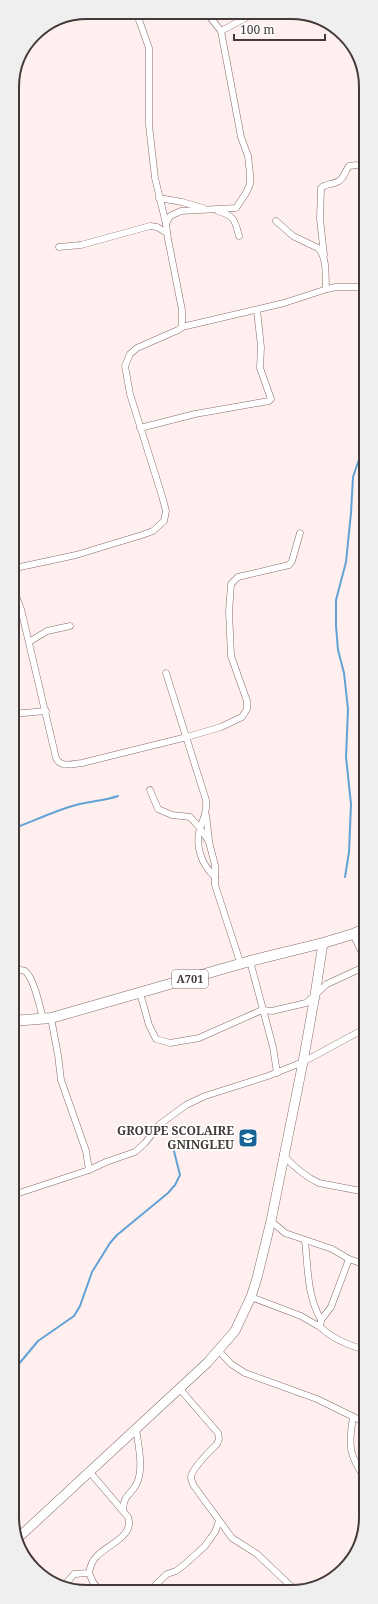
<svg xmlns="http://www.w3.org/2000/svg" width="378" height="1604" font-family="'Noto Serif',serif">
  <rect width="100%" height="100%" fill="#ffefee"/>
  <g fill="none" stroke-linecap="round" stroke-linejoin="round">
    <g stroke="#61a2d6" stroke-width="2">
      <path d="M 12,829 C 34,821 54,811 76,805 C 90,801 104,801 118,796"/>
      <polyline points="345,877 349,852 351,804 346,757 348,709 344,673 338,650 336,626 336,600 346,562 351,513 353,477 365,442"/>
      <polyline points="13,1371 38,1341 74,1316 80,1306 92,1272 110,1243 117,1235 168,1193 175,1185 180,1175 172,1143"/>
    </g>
    <g stroke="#836d6b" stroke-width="7">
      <g id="street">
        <polyline points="221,31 253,14"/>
        <polyline points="159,198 182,202 203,208"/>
        <path d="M 218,211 C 235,216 235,221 239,236"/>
        <path d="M 276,221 L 293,236 L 318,248 C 328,259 325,276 326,289"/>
        <polyline points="166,224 170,216 181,211 236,208 246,193 250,184 250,174 248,156 241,137 221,31 210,17 209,13"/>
        <polyline points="59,247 81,245 150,226 157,227 167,233"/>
        <path d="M 324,255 L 320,219 L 321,188 C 326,183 333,185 339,181 C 344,178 345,171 349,166 L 356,165 L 365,168"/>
        <polyline points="182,327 284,303 327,289 336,287 365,287"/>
        <polyline points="140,428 195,414 269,401 271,399 260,368 261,347 257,310"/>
        <polyline points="12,570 20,567 76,555 142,535 153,531 164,521 166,511 162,496 130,394 125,366 130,354 137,348 178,330 182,327 182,310 168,239 166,224 155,178 149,125 149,48 139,20 138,13"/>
        <path d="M 12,586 L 21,609 L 56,758 C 61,768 72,764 82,763 L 187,737 L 221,727 L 242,717 L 247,709 L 247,701 L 231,656 L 229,612 L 231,584 L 238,577 L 289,565 L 292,561 L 300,533"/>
        <polyline points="29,642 47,631 70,626"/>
        <path d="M 166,673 L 206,800 C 207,811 204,818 200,828 C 195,846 201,864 215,877"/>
        <polyline points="12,714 46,711"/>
        <polyline points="150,790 158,809 172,815 190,817 200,828 209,842 215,865 215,885 241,965"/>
        <polyline points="206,815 209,840"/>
        <polyline points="353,934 366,961"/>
        <polyline points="250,961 273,1047 277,1073"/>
        <path d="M 12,970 C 16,970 21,969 25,971 C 34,978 40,1007 43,1019"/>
        <polyline points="140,993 149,1025 156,1039 170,1043 199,1038 262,1010 272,1011 306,1003 327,984 366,966"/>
        <polyline points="51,1018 58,1055 61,1080 86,1151 89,1170"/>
        <path d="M 283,1155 C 294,1167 304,1176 319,1183 L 366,1192"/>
        <polyline points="13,1195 89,1170 106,1162 135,1152 145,1143 159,1125 186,1105 205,1096 268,1076 303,1062 366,1028"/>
        <path d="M 271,1221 L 285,1233 L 332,1249 L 349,1259 L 331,1307 L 321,1320 L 320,1327 C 332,1338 350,1346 366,1350"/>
        <path d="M 305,1241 C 308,1267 307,1296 321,1320"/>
        <polyline points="349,1259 366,1265"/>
        <polyline points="251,1297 301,1316 320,1327"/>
        <polyline points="219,1351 231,1364 245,1373 317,1399 366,1423"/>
        <path d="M 179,1388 L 218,1433 L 219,1439 L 217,1444 C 210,1451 192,1468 191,1477 C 191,1481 193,1483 194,1486 L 232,1538 L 257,1554 L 296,1591"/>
        <path d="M 353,1417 C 348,1447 349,1455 366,1480"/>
        <path d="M 123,1510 C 124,1493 131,1496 137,1483 C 144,1467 138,1445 136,1428"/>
        <polyline points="89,1573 93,1582 100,1591"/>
        <path d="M 64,1586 L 74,1574 L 89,1573 C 90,1566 92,1561 97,1556 C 107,1545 135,1536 128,1517 L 89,1471"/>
        <polyline points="149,1591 167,1574 176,1571 184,1565 205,1546 215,1532 219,1521"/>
      </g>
    </g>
    <g stroke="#836d6b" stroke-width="10">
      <polyline id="secondary" points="18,1538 207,1363 235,1331 251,1297 257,1278 271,1221 303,1062 315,995 323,943"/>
    </g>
    <g stroke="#836d6b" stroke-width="11">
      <polyline id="primary" points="12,1021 51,1018 250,961 323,943 353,934 366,928"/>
    </g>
    <use href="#street" stroke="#fff" stroke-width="6"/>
    <use href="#secondary" stroke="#fff" stroke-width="9"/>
    <use href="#primary" stroke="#fff" stroke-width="10"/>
  </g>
  <defs>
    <g id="school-square" transform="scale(1)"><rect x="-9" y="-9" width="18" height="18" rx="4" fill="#186497" stroke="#fff"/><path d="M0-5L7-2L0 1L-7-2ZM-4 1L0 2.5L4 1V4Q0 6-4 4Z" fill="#fff"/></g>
  </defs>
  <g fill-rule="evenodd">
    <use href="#school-square" x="248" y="1138"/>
  </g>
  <g text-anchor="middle" stroke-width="3.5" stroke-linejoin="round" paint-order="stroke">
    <rect fill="#fff" stroke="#7c7574" stroke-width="1" x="172" y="970" width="36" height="18" rx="3"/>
    <g font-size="11" font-weight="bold" fill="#443a39">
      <text x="190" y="983">A701</text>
    </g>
    <g font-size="12" font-weight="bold" fill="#443a39" stroke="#fff" text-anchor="end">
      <text x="234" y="1135">GROUPE SCOLAIRE<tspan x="234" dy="14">GNINGLEU</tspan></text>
    </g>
  </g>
  <path d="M0 0H378V1604H0ZM87 19H291A68 68 0 0 1 359 87V1517A68 68 0 0 1 291 1585H87A68 68 0 0 1 19 1517V87A68 68 0 0 1 87 19Z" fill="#f0efef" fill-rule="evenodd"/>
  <path fill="none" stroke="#443a39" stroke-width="2" d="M87 19H291A68 68 0 0 1 359 87V1517A68 68 0 0 1 291 1585H87A68 68 0 0 1 19 1517V87A68 68 0 0 1 87 19Z"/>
  <path d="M234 34v6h91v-6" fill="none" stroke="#443a39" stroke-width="2"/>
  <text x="240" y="34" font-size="12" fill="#443a39" stroke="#ffffff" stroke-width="3" paint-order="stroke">100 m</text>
</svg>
